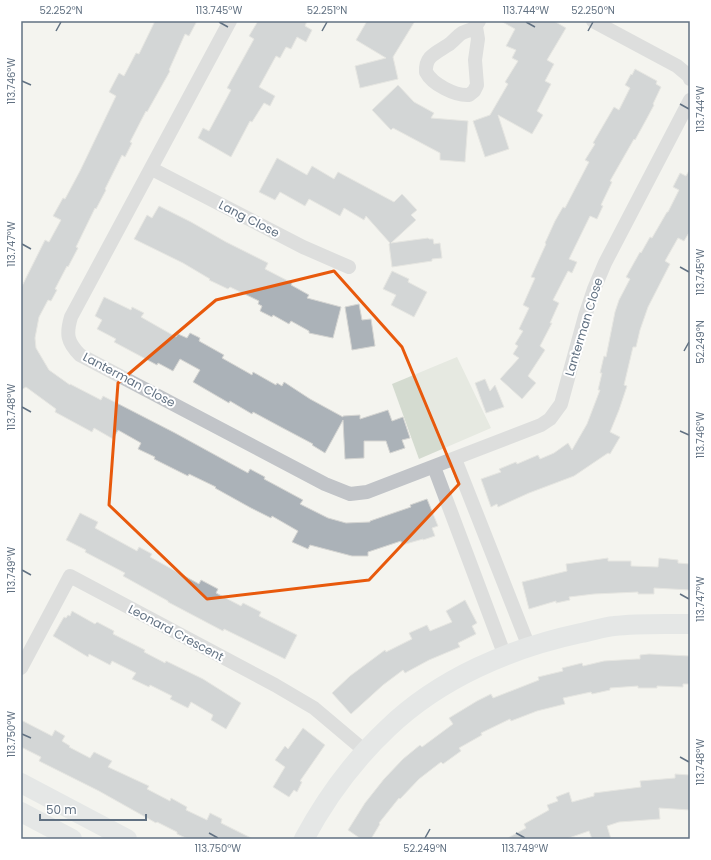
<svg xmlns="http://www.w3.org/2000/svg" width="711" height="860" font-family="Poppins,sans-serif">
  <rect width="100%" height="100%" fill="#f4f4ef"/>
  <polygon fill="#d4dbd0" points="457,357 491,428 419,459 392,384"/>
  <g fill="#abb2b8" stroke="#d5d5d2">
    <polygon points="155,21 197,21 189,36 185,34 169,70 170,71 147,112 146,111 130,142 132,143 125,157 122,155 105,189 106,190 96,209 95,208 76,247 78,248 68,267 67,266 55,289 57,290 51,301 48,300 39,317 35,338 36,348 49,370 70,385 70,384 101,400 103,396 175,433 248,473 250,469 265,477 264,479 303,500 300,504 328,518 346,523 370,522 370,521 411,507 410,505 427,499 438,526 432,528 435,536 423,540 423,539 402,545 401,541 368,552 368,556 352,556 310,545 308,549 292,542 298,531 272,516 271,518 251,508 215,488 216,487 189,474 188,476 154,459 155,457 138,449 141,443 118,430 113,439 94,428 92,432 55,412 56,409 26,387 21,390 21,288 45,240 49,242 61,220 53,216 63,198 65,199 80,171 116,96 109,92 119,73 124,76 136,53 139,54"/>
    <polygon points="258,21 307,21 305,26 312,30 306,42 297,37 291,49 286,47 280,58 276,56 259,87 275,96 270,106 264,103 252,122 250,121 231,157 198,138 203,128 209,131 231,90 227,88 254,39 249,36"/>
    <polygon points="367,21 415,21 393,57 398,79 360,88 355,66 386,58 356,40"/>
    <polygon points="501,21 554,21 566,28 547,60 554,64 545,81 551,84 537,111 543,115 532,134 498,115 509,149 485,157 473,121 490,115 508,84 505,82 518,61 512,58 516,50 506,46 515,29"/>
    <polygon points="635,69 657,81 656,84 661,87 653,104 654,105 646,120 635,140 634,139 610,181 612,182 601,205 603,206 597,219 590,216 569,259 577,262 572,273 568,271 553,300 559,303 550,323 552,323 540,346 545,350 528,376 536,383 522,399 500,379 519,358 513,354 518,346 515,344 523,331 519,329 529,308 523,305 535,278 531,277 546,244 545,243 555,221 563,207 565,208 589,162 585,160 595,144 593,143 614,107 619,110 630,88 625,85 631,74 632,75"/>
    <polygon points="398,85 414,102 434,113 431,118 468,121 465,162 440,160 440,153 393,128 391,130 372,110"/>
    <polygon points="277,158 307,175 312,166 334,179 338,172 394,202 402,194 417,210 411,215 416,220 391,243 428,238 429,239 433,239 434,244 440,243 442,258 432,259 432,261 392,267 389,244 390,243 366,216 364,220 344,208 340,216 309,199 305,206 280,192 275,200 259,192"/>
    <polygon points="690,169 690,231 684,241 678,238 665,261 670,264 648,307 640,330 636,347 633,347 624,385 627,386 619,410 610,432 620,437 610,454 608,453 574,476 529,493 498,507 497,504 491,507 481,479 501,472 499,469 516,462 517,464 538,455 540,459 554,453 568,443 572,450 587,424 600,390 598,390 602,373 600,373 604,356 606,357 615,312 619,300 630,279 626,277 640,252 641,253 650,237 652,238 667,212 668,212 679,190 673,187 680,173 686,176"/>
    <polygon points="159,206 191,222 226,242 268,263 265,269 292,283 291,285 309,295 307,298 341,307 333,338 309,333 309,331 291,321 289,324 273,315 272,317 260,311 262,306 258,304 259,301 230,287 228,289 209,280 210,279 183,263 134,239 147,215 152,218"/>
    <polygon points="392,271 409,279 408,282 427,292 414,317 391,305 396,295 383,289"/>
    <polygon points="104,297 131,310 132,307 144,313 141,317 176,337 178,334 187,338 190,333 200,338 199,341 224,355 222,358 252,375 253,372 276,385 277,383 282,386 284,382 310,399 343,417 343,416 360,415 360,419 388,410 392,421 403,417 410,438 402,440 405,448 390,453 386,441 364,441 364,458 345,459 343,420 325,453 312,445 313,444 279,426 253,412 252,414 230,401 229,403 193,382 200,370 180,359 173,371 158,363 157,365 114,342 116,339 97,329 102,320 95,316"/>
    <polygon points="359,304 362,320 371,319 375,346 352,350 345,307"/>
    <polygon points="485,379 490,391 495,385 504,407 486,413 475,383"/>
    <polygon points="80,513 98,522 95,528 137,551 139,547 152,554 150,557 199,584 201,580 218,589 216,593 241,606 243,603 261,612 259,616 297,635 285,659 224,629 223,631 168,602 168,601 123,576 125,573 85,552 86,550 66,540"/>
    <polygon points="608,558 608,561 631,561 631,566 658,567 659,558 678,560 678,563 690,564 690,590 654,588 654,594 638,594 638,592 594,594 569,597 570,600 556,603 556,601 529,609 522,582 567,571 566,564"/>
    <polygon points="465,600 477,623 472,626 476,634 458,643 460,647 429,660 405,673 403,670 383,685 351,714 332,693 350,676 385,650 386,652 412,639 409,633 427,625 430,631 452,622 446,611"/>
    <polygon points="72,611 95,624 97,622 114,631 113,634 145,650 144,652 165,663 166,661 203,679 241,703 226,729 211,720 213,715 191,702 188,708 170,699 172,696 150,685 149,687 132,679 136,673 112,661 110,665 89,654 88,657 53,636 64,617 66,618 68,615 70,616"/>
    <polygon points="649,654 690,656 690,684 683,684 683,687 657,686 657,688 638,688 638,686 610,688 610,690 592,694 591,692 563,698 565,704 537,711 511,721 510,719 481,733 482,735 459,748 461,751 443,764 441,762 419,779 400,799 399,798 379,823 380,824 371,839 361,839 348,830 365,803 384,779 403,759 420,745 422,747 453,724 449,718 477,701 491,694 493,698 539,680 538,677 563,671 562,668 582,663 583,666 604,661 637,659 640,659 640,655"/>
    <polygon points="21,720 52,736 55,730 65,736 62,741 70,746 69,747 90,758 94,752 112,761 108,767 149,786 147,789 170,801 171,798 187,807 186,810 207,820 210,813 222,819 221,823 253,839 188,839 177,834 177,832 157,822 156,823 99,791 39,761 41,757 21,747"/>
    <polygon points="303,728 325,745 300,781 302,782 297,792 294,790 289,797 273,787 285,767 275,760 285,746 288,749"/>
    <polygon points="675,774 690,775 690,810 659,808 660,819 619,822 607,826 611,839 592,839 589,831 566,839 506,839 526,828 524,824 549,810 547,805 558,801 556,797 569,792 572,802 594,796 594,793 641,787 640,781 675,778"/>
  </g>
  <g fill="none" stroke-linecap="round" stroke-linejoin="round">
    <g stroke="#c1c4c8" stroke-width="14">
      <path d="M 230,21 L 71,317 C 66,334 67,342 80,355 L 325,484 L 350,494 L 367,492 L 541,425 L 550,419 L 561,404 L 585,316 L 594,289 L 605,263 L 690,100"/>
      <polyline points="593,21 677,66 689,76 690,79"/>
      <path d="M 476,27 L 478,39 L 475,60 L 477,85 L 474,91 L 469,95 C 455,96 432,84 426,72 C 425,56 436,53 448,45 C 453,42 457,36 462,33 C 471,29 474,30 479,21"/>
      <polyline points="152,169 303,247 349,267"/>
      <polyline points="455,459 529,647"/>
      <polyline points="434,467 505,656"/>
      <polyline points="21,668 70,576 275,685 314,708 365,751"/>
    </g>
    <g stroke="#d2d8dc" stroke-width="20">
      <polyline points="21,783 127,839"/>
      <polyline points="21,812 72,839"/>
      <path d="M 304,839 C 326,798 354,760 388,728 C 440,678 511,648 581,633 C 592,631 603,627 614,626 C 639,623 665,624 690,624"/>
    </g>
  </g>
  <path d="M0 0H711V860H0ZM 334,271 L 402,347 L 459,484 L 369,580 L 207,599 L 109,505 L 118,383 L 216,300 Z" fill="#f4f4ef" fill-opacity=".55" fill-rule="evenodd"/>
  <path fill="none" stroke="#e8590c" stroke-width="3" stroke-linejoin="round" d="M 334,271 L 402,347 L 459,484 L 369,580 L 207,599 L 109,505 L 118,383 L 216,300 Z"/>
  <path fill="none" stroke="#617182" stroke-width="1.5" d="M 219,22 L 228,27M 526,22 L 535,27M 56,31 L 61,22M 322,31 L 327,22M 588,31 L 593,22M 22,81 L 31,85M 680,104 L 689,109M 22,244 L 31,249M 680,267 L 689,272M 684,351 L 689,342M 22,407 L 31,412M 680,431 L 689,435M 22,570 L 31,575M 680,594 L 689,599M 22,734 L 31,738M 680,757 L 689,762M 209,833 L 218,838M 516,833 L 525,838M 425,838 L 430,829"/>
  <g text-anchor="middle" stroke-width="4" stroke-linejoin="round" paint-order="stroke">
    <g font-size="12" fill="#617182" stroke="#fff">
      <text transform="translate(249 219) rotate(27)" y="4">Lang Close</text>
      <text transform="translate(584 327) rotate(-73)" y="4">Lanterman Close</text>
      <text transform="translate(129 380) rotate(28)" y="4">Lanterman Close</text>
      <text transform="translate(176 633) rotate(28)" y="4">Leonard Crescent</text>
    </g>
  </g>
  <rect width="711" height="860" fill="none" stroke="#ffffff" stroke-width="44"/>
  <path d="M40 814v6h106v-6" fill="none" stroke="#617182" stroke-width="2"/>
  <text x="46" y="814" font-size="12" fill="#617182" stroke="#ffffff" stroke-width="3" paint-order="stroke">50 m</text>
  <rect x="22" y="22" width="667" height="816" fill="none" stroke="#617182" stroke-width="1.5"/>
  <g font-size="10" text-anchor="middle" fill="#617182">
    <text x="61" y="14">52.252°N</text>
    <text x="219" y="14">113.745°W</text>
    <text x="327" y="14">52.251°N</text>
    <text x="526" y="14">113.744°W</text>
    <text x="593" y="14">52.250°N</text>
    <text transform="translate(11 81) rotate(-90)" y="4">113.746°W</text>
    <text transform="translate(700 109) rotate(-90)" y="4">113.744°W</text>
    <text transform="translate(11 244) rotate(-90)" y="4">113.747°W</text>
    <text transform="translate(700 272) rotate(-90)" y="4">113.745°W</text>
    <text transform="translate(700 342) rotate(-90)" y="4">52.249°N</text>
    <text transform="translate(11 407) rotate(-90)" y="4">113.748°W</text>
    <text transform="translate(700 435) rotate(-90)" y="4">113.746°W</text>
    <text transform="translate(11 570) rotate(-90)" y="4">113.749°W</text>
    <text transform="translate(700 599) rotate(-90)" y="4">113.747°W</text>
    <text transform="translate(11 734) rotate(-90)" y="4">113.750°W</text>
    <text transform="translate(700 762) rotate(-90)" y="4">113.748°W</text>
    <text x="218" y="852">113.750°W</text>
    <text x="425" y="852">52.249°N</text>
    <text x="525" y="852">113.749°W</text>
  </g>
</svg>
